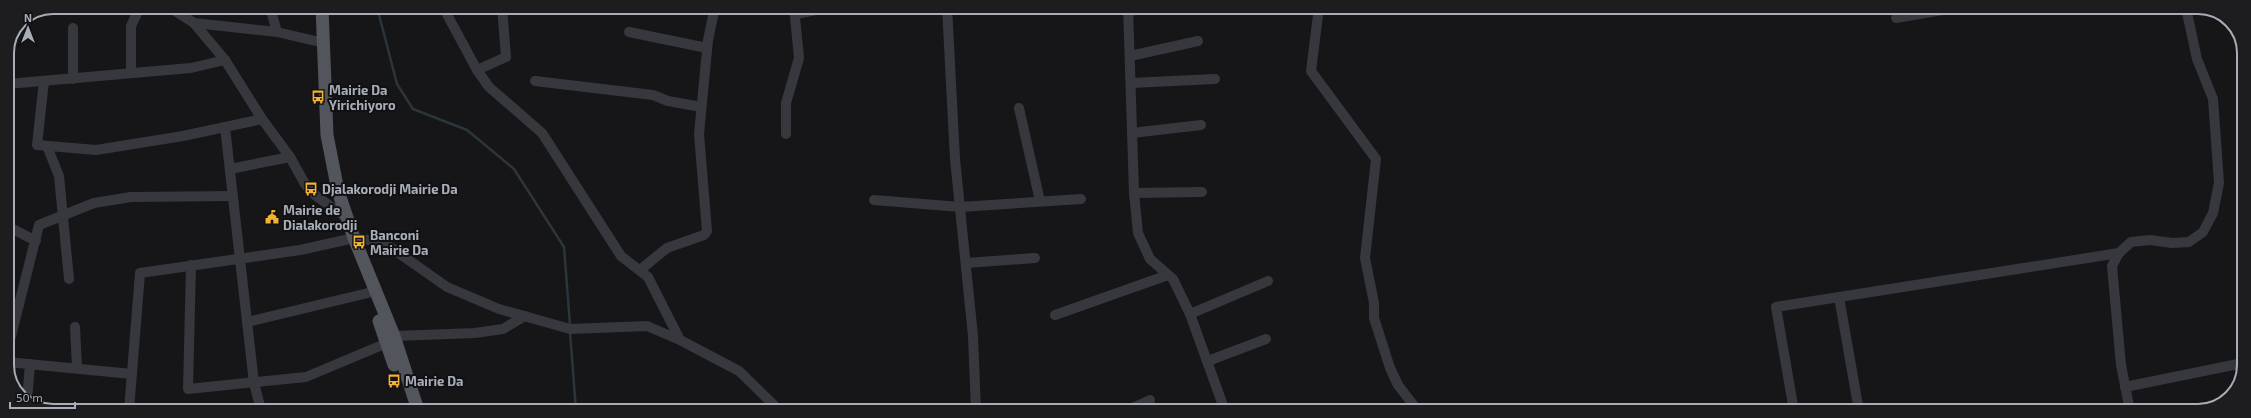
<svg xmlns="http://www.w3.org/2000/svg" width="2251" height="418" font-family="'Exo 2',sans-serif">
  <rect width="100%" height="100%" fill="#161618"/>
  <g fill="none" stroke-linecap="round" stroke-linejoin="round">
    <g stroke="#2c353c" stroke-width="2.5">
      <polyline points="377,7 397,84 413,109 467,130 514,169 564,247 570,325"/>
      <polyline points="570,332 576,410"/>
    </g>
    <g stroke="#37383d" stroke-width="10">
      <polyline points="169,7 194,23 225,60 262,119 290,157 305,184 316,196 347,218"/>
      <polyline points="270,7 277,32"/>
      <polyline points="443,7 477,70 489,87 542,133 621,256 648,277 680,340"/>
      <polyline points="947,7 955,159 973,336 976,411"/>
      <polyline points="1128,7 1134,193 1138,233 1150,259 1173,279 1190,314 1225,411"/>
      <polyline points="1319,7 1311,71 1376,159 1365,258 1374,303 1374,318 1390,368 1398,385 1418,411"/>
      <polyline points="947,9 958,7"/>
      <polyline points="1129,11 1159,7"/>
      <polyline points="796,14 831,7"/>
      <polyline points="1896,18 1954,8"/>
      <polyline points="194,23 277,32 324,43"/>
      <polyline points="629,32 707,48"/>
      <polyline points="1130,56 1198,41"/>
      <polyline points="477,70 506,57 502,7"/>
      <polyline points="131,73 131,26 140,7"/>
      <polyline points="73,79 73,28"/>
      <polyline points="44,81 37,145 96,150 183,136 262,119"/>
      <polyline points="535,81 653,95 668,101 701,107"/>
      <polyline points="1131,83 1215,79"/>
      <polyline points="7,84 191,68 225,60"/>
      <polyline points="1019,108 1040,201"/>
      <polyline points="225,127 254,383 261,410"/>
      <polyline points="1132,133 1201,125"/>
      <polyline points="786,134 786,103 799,58 794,7"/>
      <polyline points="47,146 59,176 69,279"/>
      <polyline points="230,169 290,157"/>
      <polyline points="1134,193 1202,192"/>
      <polyline points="874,200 960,207 1081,199"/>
      <polyline points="7,226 36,241"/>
      <polyline points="966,263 1035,258"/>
      <polyline points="191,265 188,389 306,377 387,343"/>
      <polyline points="640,270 667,248 704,235 707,231 699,134 708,40 715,7"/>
      <polyline points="1839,297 1859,411"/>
      <polyline points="1190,314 1268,281"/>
      <polyline points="1055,315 1168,275"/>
      <polyline points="247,322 368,293"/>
      <polyline points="75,327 77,368"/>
      <polyline points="394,336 475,333 503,329 525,316"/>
      <polyline points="7,352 39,225 94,203 131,197 233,196"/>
      <polyline points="1208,361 1266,339"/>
      <polyline points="7,362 132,374"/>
      <polyline points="2125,387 2243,363"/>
      <polyline points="27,400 30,364"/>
      <polyline points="129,410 140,273 300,250 354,238 383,242 447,287 499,309 570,329 647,326 680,340 739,371 779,410"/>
      <polyline points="392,410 408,408"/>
      <polyline points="964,411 978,411"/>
      <polyline points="1126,411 1150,400"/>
      <polyline points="1794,411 1776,307 2119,253"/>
      <polyline points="2130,411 2121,365 2112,266 2119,253 2131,242 2150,240 2172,243 2189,242 2203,232 2213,213 2219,183 2213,99 2197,59 2186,8"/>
    </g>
    <g stroke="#53555c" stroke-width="13">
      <polyline points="322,7 327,135 338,191 354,238 394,336 418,410"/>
      <polyline points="379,321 394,365"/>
    </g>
  </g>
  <defs>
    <g id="bus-bare" transform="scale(1.08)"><path d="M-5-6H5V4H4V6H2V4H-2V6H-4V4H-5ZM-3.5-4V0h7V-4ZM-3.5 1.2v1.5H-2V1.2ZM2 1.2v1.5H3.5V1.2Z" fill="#f2b134" stroke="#111113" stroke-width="2.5" paint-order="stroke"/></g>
    <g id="civic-bare" transform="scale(1.08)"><path d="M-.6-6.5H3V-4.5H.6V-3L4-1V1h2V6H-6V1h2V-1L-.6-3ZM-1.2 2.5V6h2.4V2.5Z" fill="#f2b134" stroke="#111113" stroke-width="2.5" paint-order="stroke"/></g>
  </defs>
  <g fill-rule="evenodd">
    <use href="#bus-bare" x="318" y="97"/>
    <use href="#bus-bare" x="311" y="189"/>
    <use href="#civic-bare" x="272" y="217"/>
    <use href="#bus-bare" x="359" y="242"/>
    <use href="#bus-bare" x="394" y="381"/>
  </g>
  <g text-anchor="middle" stroke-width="4" stroke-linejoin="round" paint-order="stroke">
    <g font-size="13" font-weight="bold" fill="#a8adb8" stroke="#111113" text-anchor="start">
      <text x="329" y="95">Mairie Da<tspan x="329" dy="15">Yirichiyoro</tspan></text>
      <text x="322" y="194">Djalakorodji Mairie Da</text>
      <text x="283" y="215">Mairie de<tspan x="283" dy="15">Dialakorodji</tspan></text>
      <text x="370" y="240">Banconi<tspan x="370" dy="15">Mairie Da</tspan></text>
      <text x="405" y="386">Mairie Da</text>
    </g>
  </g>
  <path d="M0 0H2251V418H0ZM53 14H2198A39 39 0 0 1 2237 53V365A39 39 0 0 1 2198 404H53A39 39 0 0 1 14 365V53A39 39 0 0 1 53 14Z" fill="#1d1d20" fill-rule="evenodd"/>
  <path fill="none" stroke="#a8adb8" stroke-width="2" d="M53 14H2198A39 39 0 0 1 2237 53V365A39 39 0 0 1 2198 404H53A39 39 0 0 1 14 365V53A39 39 0 0 1 53 14Z"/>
  <g transform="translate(28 28)" stroke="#111113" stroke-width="3" paint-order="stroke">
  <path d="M0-3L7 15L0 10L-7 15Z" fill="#a8adb8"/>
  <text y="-6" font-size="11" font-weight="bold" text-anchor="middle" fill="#a8adb8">N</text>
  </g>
  <path d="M10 402v6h65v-6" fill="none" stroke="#a8adb8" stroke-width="2"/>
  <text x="16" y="402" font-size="12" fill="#a8adb8" stroke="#111113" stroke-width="3" paint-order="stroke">50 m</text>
</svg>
